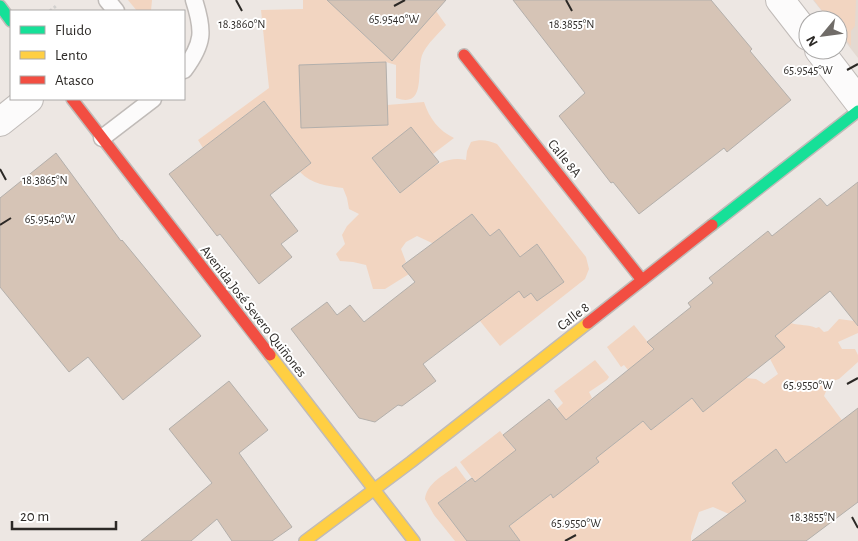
<svg xmlns="http://www.w3.org/2000/svg" width="858" height="541" font-family="'Alegreya Sans',sans-serif">
  <rect width="100%" height="100%" fill="#ede7e3"/>
  <polygon fill="#e4d9d1" points="813,0 858,0 858,58 838,32 838,20 829,20"/>
  <g fill="#f2d5c1">
    <polygon points="128,0 152,0 151,11 137,11"/>
    <path d="M 303,0 L 337,0 L 345,17 L 380,50 L 405,46 L 436,11 L 446,25 C 438,34 428,43 423,53 C 415,69 428,109 396,98 L 396,65 L 386,62 L 299,65 L 300,111 L 334,110 L 334,127 L 387,125 L 387,105 L 424,102 C 429,118 439,131 454,138 L 433,154 L 372,158 L 399,193 C 420,179 438,154 466,160 L 467,151 L 471,142 C 480,139 488,140 497,144 L 586,257 L 589,269 L 585,279 L 500,346 L 480,321 L 490,236 L 472,214 L 435,243 L 432,243 L 417,236 L 406,242 L 401,249 L 406,262 L 402,266 L 409,274 L 385,289 L 373,289 L 366,265 L 353,262 L 340,261 L 336,254 L 345,244 L 342,235 L 347,226 L 359,214 L 349,209 L 347,198 L 343,188 C 327,186 311,184 300,172 L 311,163 L 264,101 L 203,148 L 198,140 L 269,88 L 261,10 L 303,9 Z"/>
    <polygon points="814,0 856,0 855,26 851,31 851,46 838,30 838,20 829,20"/>
    <path d="M 839,319 L 854,321 L 858,326 L 858,333 L 838,342 L 842,349 L 855,349 L 858,355 L 858,362 L 839,379 L 830,382 L 824,396 L 847,427 L 786,463 L 776,450 L 732,483 L 763,524 L 750,541 L 729,514 L 713,507 L 699,512 L 691,536 L 691,541 L 520,541 L 509,526 L 540,502 L 490,471 L 475,482 L 460,462 L 500,431 L 553,497 L 557,409 L 563,403 L 554,391 L 595,360 L 609,377 L 607,380 L 589,392 L 592,398 L 581,407 L 611,446 L 643,421 L 651,430 L 681,407 L 645,357 L 628,370 L 624,365 L 621,367 L 607,347 L 634,325 L 703,411 L 746,378 L 756,379 L 764,384 L 778,374 L 770,359 L 775,336 L 791,323 C 800,326 808,324 816,328 L 819,327 L 824,332 L 828,331 Z"/>
    <path d="M 456,466 L 467,481 L 438,503 L 467,541 L 455,541 L 434,515 L 425,499 C 427,483 444,475 456,466 Z"/>
  </g>
  <g fill="#d6c4b6" stroke="#b3afab">
    <polygon points="327,0 446,0 392,61"/>
    <polygon points="513,0 711,0 752,49 750,51 791,100 727,152 724,148 639,214 613,182 611,183 559,116 585,93"/>
    <polygon points="386,62 388,125 301,128 299,65"/>
    <polygon points="264,101 311,163 270,195 298,231 281,244 292,257 259,284 220,234 217,236 169,174"/>
    <polygon points="411,127 439,162 400,193 372,158"/>
    <polygon points="56,153 121,241 122,240 201,336 123,400 88,357 69,372 0,287 0,198"/>
    <polygon points="858,182 858,326 830,291 775,336 785,347 703,412 692,398 651,430 643,421 596,458 599,462 553,498 551,494 509,526 520,541 467,541 438,503 472,478 475,482 516,450 503,435 549,399 566,420 654,349 647,342 691,307 688,303 713,283 709,278 768,231 772,236 820,198 827,206"/>
    <polygon points="472,214 490,236 499,229 520,257 537,244 564,282 537,301 531,293 524,298 519,291 423,364 436,381 402,406 398,405 375,422 359,418 291,329 327,302 337,315 350,305 364,322 415,282 402,266"/>
    <polygon points="229,381 268,430 239,453 292,527 272,541 232,541 217,519 191,541 141,541 212,483 169,429"/>
    <polygon points="858,408 858,502 806,541 692,541 746,501 732,483 776,449 786,463"/>
  </g>
  <g fill="none" stroke-linecap="round" stroke-linejoin="round">
    <g stroke="#c0bbb8" stroke-width="19">
      <g id="lane">
        <polyline points="107,0 116,11"/>
        <path d="M 184,70 C 204,43 204,31 194,0"/>
        <polyline points="102,138 153,99"/>
      </g>
    </g>
    <g stroke="#c0bbb8" stroke-width="30">
      <g id="street">
        <polyline points="780,0 808,36"/>
        <polyline points="819,50 858,101"/>
        <polyline points="0,122 29,99"/>
      </g>
    </g>
    <g stroke="#c0bbb8" stroke-width="14">
      <g id="fast">
        <polyline points="0,6 11,21"/>
        <polyline points="712,225 858,111"/>
      </g>
    </g>
    <g stroke="#c0bbb8" stroke-width="14">
      <g id="slow">
        <polyline points="270,355 414,541"/>
        <polyline points="305,541 411,462 588,323"/>
      </g>
    </g>
    <g stroke="#c0bbb8" stroke-width="14">
      <g id="jam">
        <polyline points="464,55 642,280"/>
        <polyline points="72,99 270,355"/>
        <polyline points="588,323 712,225"/>
      </g>
    </g>
    <polyline stroke="#d3d1cf" stroke-width="3" stroke-dasharray="2.5 2.5" stroke-linecap="butt" points="50,11 56,6"/>
    <use href="#lane" stroke="#fcfbfb" stroke-width="16"/>
    <use href="#street" stroke="#fcfbfb" stroke-width="28"/>
    <use href="#fast" stroke="#16e098" stroke-width="11"/>
    <use href="#slow" stroke="#ffcf43" stroke-width="11"/>
    <use href="#jam" stroke="#f24e42" stroke-width="11"/>
  </g>
  <path fill="none" stroke="#2c2926" stroke-width="2" d="M 236,0 L 242,11M 566,0 L 572,11M 394,6 L 405,0M 847,70 L 858,64M 0,169 L 6,180M 0,225 L 11,218M 847,384 L 858,378M 852,517 L 858,528M 565,541 L 576,535"/>
  <g text-anchor="middle" stroke-width="4" stroke-linejoin="round" paint-order="stroke">
    <g font-size="14" fill="#2c2926" stroke="#fff">
      <text transform="translate(565 158) rotate(51)" y="5">Calle 8A</text>
      <text transform="translate(254 311) rotate(52)" y="5">Avenida José Severo Quiñones</text>
      <text transform="translate(573 316) rotate(-38)" y="5">Calle 8</text>
    </g>
  </g>
  <g font-size="12" text-anchor="middle" fill="#2c2926" stroke="#fff" stroke-width="4" stroke-linejoin="round" paint-order="stroke">
    <text x="394" y="23">65.9540°W</text>
    <text x="242" y="28">18.3860°N</text>
    <text x="572" y="28">18.3855°N</text>
    <text x="808" y="74">65.9545°W</text>
    <text x="45" y="184">18.3865°N</text>
    <text x="50" y="223">65.9540°W</text>
    <text x="808" y="389">65.9550°W</text>
    <text x="813" y="521">18.3855°N</text>
    <text x="576" y="527">65.9550°W</text>
  </g>
  <rect x="10" y="10" width="175" height="90" fill="#ffffff" stroke="#aba9a8"/>
  <rect x="20" y="26" width="25" height="8" fill="#16e098" stroke="#aba9a8"/>
  <text x="55" y="35" font-size="15" fill="#2c2926">Fluido</text>
  <rect x="20" y="51" width="25" height="8" fill="#ffcf43" stroke="#aba9a8"/>
  <text x="55" y="60" font-size="15" fill="#2c2926">Lento</text>
  <rect x="20" y="76" width="25" height="8" fill="#f24e42" stroke="#aba9a8"/>
  <text x="55" y="85" font-size="15" fill="#2c2926">Atasco</text>
  <g transform="translate(823 35) rotate(241)"><circle r="24" fill="#ffffff" stroke="#aba9a8"/>
  <path d="M0-4L9 19L0 12L-9 19Z" fill="#706c68"/>
  <text y="-8" font-size="14" font-weight="bold" text-anchor="middle" fill="#2c2926">N</text>
  </g>
  <path d="M12 521v8h104v-8" fill="none" stroke="#2c2926" stroke-width="2.5"/>
  <text x="20" y="521" font-size="15" fill="#2c2926" stroke="#ffffff" stroke-width="4" paint-order="stroke">20 m</text>
</svg>
